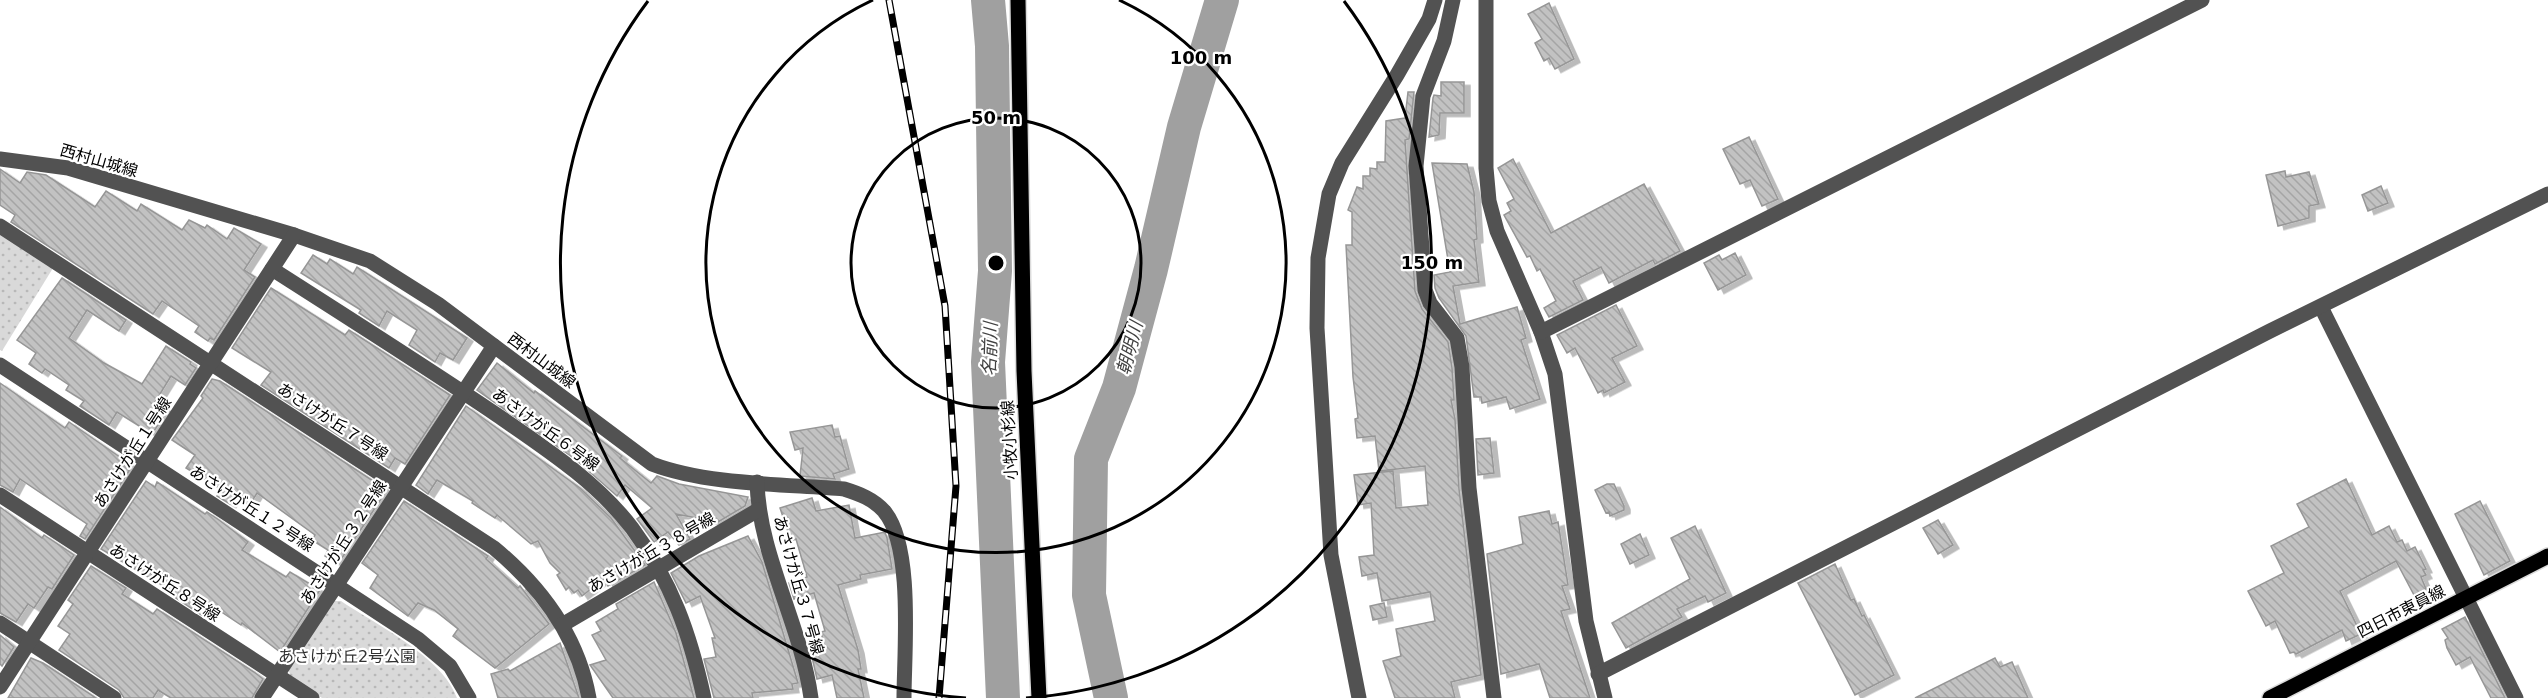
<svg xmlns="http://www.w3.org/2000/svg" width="2548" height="698" font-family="'DejaVu Sans','Noto Sans JP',sans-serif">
  <defs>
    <pattern id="park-dots" width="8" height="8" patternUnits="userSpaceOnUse" patternTransform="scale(1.5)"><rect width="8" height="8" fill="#d9d9d9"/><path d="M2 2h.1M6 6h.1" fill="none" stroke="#b8b8b8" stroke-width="1.8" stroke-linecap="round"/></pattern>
    <pattern id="building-back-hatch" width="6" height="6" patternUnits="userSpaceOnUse" patternTransform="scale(1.5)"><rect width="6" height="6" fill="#c2c2c2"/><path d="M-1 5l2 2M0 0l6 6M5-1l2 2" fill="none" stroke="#a5a5a5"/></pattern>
    <filter id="shadow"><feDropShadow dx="6" dy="3.5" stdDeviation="0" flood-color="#0004"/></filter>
  </defs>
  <rect width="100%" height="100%" fill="#fff"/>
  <g fill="url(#park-dots)">
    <polygon points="0,232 53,268 2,351 0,350"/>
    <path d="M 332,601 L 341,601 C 375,624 443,657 457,698 L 322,698 L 291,678 L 288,668 Z"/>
  </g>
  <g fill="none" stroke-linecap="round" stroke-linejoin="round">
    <g stroke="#a0a0a0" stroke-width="34">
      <polyline points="988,0 992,46 995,271 988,362 1003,698"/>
      <polyline points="1111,698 1089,595 1091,459 1119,388 1151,269 1184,127 1222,0"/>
    </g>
  </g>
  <g fill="url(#building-back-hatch)" stroke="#969696" stroke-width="1.5" filter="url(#shadow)">
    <polygon points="1549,3 1574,59 1555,69 1549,58 1544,61 1535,43 1542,39 1528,14"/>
    <polygon points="1441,82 1464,82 1464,113 1440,113 1439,135 1429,137 1433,98 1434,95 1441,96"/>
    <polygon points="1408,92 1414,92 1409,139 1405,140 1415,291 1422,309 1448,342 1452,368 1454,400 1451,400 1455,419 1459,489 1481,675 1451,682 1455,698 1395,698 1383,661 1401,656 1396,629 1435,621 1430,592 1382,601 1377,573 1362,576 1359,557 1374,555 1371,503 1358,505 1354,475 1393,471 1396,508 1428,505 1425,466 1379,471 1375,436 1357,438 1355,419 1358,418 1353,377 1346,245 1352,245 1352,212 1348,210 1357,187 1363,189 1363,176 1370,176 1370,168 1377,169 1377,162 1385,162 1386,121 1405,118"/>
    <polygon points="1749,137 1778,199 1762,206 1750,180 1740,184 1723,149"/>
    <polygon points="1513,159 1551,233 1644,184 1680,251 1655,264 1653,260 1609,283 1601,267 1573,281 1583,300 1549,317 1544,308 1556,301 1540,269 1537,271 1530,256 1527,257 1504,215 1511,211 1507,203 1514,199 1498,168"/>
    <polygon points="1432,163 1467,164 1474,192 1477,239 1474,240 1479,282 1453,286 1460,324 1517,307 1526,338 1521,340 1540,399 1510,409 1506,397 1482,403 1481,397 1474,397 1466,336 1439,298 1435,288 1434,275 1450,272"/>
    <polygon points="0,169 20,183 27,172 46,175 95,207 106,191 137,211 141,204 182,230 189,220 205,228 207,225 227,239 234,228 261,244 244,270 255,277 214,340 210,338 208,341 195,332 199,326 162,301 153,314 11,222 15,215 0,205"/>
    <polygon points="2285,171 2286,177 2309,172 2319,204 2309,206 2309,218 2278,226 2266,175"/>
    <polygon points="2381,186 2388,203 2368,211 2362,195"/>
    <polygon points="1735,253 1746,275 1718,290 1704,263 1719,255 1722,260"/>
    <polygon points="313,255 327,264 330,259 353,274 357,267 467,338 453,360 440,353 435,362 409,345 417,330 387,311 379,326 359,313 361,310 301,273"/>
    <polygon points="62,278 126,320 119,331 87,310 69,338 104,363 142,384 166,346 191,362 190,364 196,368 185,385 171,376 155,402 168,410 152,434 117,412 109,425 80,406 84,401 66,390 69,385 45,369 42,373 29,364 36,353 17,340"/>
    <polygon points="271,288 345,335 349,330 450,395 405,464 395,458 389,468 261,385 271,372 232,348"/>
    <polygon points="1616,305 1637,346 1612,358 1625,382 1604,393 1603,390 1598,393 1575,348 1567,353 1557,335"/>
    <polygon points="497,363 534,393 535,391 622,456 620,458 651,483 657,476 679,484 748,497 745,506 718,522 676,514 690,539 679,545 668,532 654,542 637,519 652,508 625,485 617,496 575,459 477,390"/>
    <polygon points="212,379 220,381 387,490 338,564 325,556 328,550 312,540 315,535 257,493 249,506 235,496 230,504 217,496 221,489 186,468 195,455 172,440 203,398 201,396"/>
    <polygon points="0,383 65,428 69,422 130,464 129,471 85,539 80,536 87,524 20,479 13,492 0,485"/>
    <polygon points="466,406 580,488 611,518 645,565 608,586 605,578 582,596 578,590 574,593 569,587 566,590 557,575 560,573 550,563 538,541 531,544 497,515 495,518 472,503 473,501 437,480 428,494 416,485"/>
    <polygon points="832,425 835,437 840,436 849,469 833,474 835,479 800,476 803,448 795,450 790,432"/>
    <polygon points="1490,438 1494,473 1478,475 1476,439"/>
    <polygon points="2346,479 2372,535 2389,526 2397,542 2402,540 2407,551 2415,547 2426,569 2423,570 2426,575 2421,577 2426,589 2414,595 2396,561 2340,591 2361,634 2346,641 2342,630 2296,654 2294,652 2290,653 2275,621 2266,626 2248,591 2284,573 2271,546 2309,527 2297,504"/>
    <polygon points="146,481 155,487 157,482 205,514 207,512 219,520 248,542 242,550 286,577 290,572 320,590 280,652 242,623 241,625 214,607 206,618 167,592 169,589 101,549"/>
    <polygon points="1607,484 1614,484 1624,506 1624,510 1610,516 1609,512 1606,513 1595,490"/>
    <polygon points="812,498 816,511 849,505 855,538 885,532 887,538 892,569 860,575 861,579 838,585 858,650 861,669 858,669 864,698 837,698 832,675 817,679 809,644 823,640 821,632 825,631 814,593 794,599 789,583 807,577 796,539 793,540 789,535 780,508"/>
    <polygon points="404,501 488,556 486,559 518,588 520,586 549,624 495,668 453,636 458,629 434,610 418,603 408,616 370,588 378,575 362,563"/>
    <polygon points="2480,501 2510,561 2484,575 2455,514"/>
    <polygon points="0,507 42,538 44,535 74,555 52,589 48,587 34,608 28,604 16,622 0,613"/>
    <polygon points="1549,511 1552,524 1558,522 1568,585 1562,586 1570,609 1561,611 1590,698 1550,698 1539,664 1501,674 1487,554 1523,544 1519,517"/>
    <polygon points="1938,520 1953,545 1938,554 1923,528"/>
    <polygon points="1695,526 1726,593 1708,602 1705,596 1677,609 1682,617 1626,648 1612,623 1690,579 1671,538"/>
    <polygon points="1640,534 1649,555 1630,564 1621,544"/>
    <polygon points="748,536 762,562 798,683 792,684 793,689 752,693 753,698 714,698 704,659 716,657 712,638 715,638 700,596 686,603 671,573 699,556"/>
    <polygon points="1835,564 1851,600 1854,599 1862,616 1864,615 1894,675 1855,695 1798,583"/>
    <polygon points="91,566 126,588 122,594 153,614 157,609 254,672 263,679 252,698 171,698 158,690 153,698 124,698 119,690 59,650 70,634 58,626 73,604 68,600"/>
    <polygon points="654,582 676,633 694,698 613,698 590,665 606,660 592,635 601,631 596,622 618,609 616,604"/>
    <polygon points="1384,603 1387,617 1373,620 1370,606"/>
    <polygon points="2465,617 2505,698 2491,698 2470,657 2456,665 2447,648 2445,640 2448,638 2442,629"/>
    <polygon points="0,635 14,647 2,666 0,664"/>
    <polygon points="560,643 579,698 498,698 491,674 508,669 510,671"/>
    <polygon points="31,658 43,663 96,698 8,698"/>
    <polygon points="1995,658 2000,667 2012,662 2028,698 1915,698"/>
  </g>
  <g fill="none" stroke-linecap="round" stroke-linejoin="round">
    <g stroke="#dbdbdb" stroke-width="18">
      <g id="major">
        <polyline points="1018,0 1024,371 1039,698"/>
        <polyline points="2270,698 2548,556"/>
      </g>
    </g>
    <g stroke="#525252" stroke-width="15">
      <polyline points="1453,0 1444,41 1423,96 1416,166 1425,290 1430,303 1457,338 1462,367 1469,488 1494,698"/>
      <polyline points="1486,0 1486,168 1489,201 1497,231 1541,332 1555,374 1586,621 1605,698"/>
      <path d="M 0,159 L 68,168 L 294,235 L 370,261 L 438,304 L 652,464 C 707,485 785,484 844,489 C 860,494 873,499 884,511 C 914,546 904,653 904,698"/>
      <path d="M 0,226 L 494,548 C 541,587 578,637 589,698"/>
      <path d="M 272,269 C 347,317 423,365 497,415 C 546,449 596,481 632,528 C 672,582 690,634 704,698"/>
      <polyline points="2321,307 2516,698"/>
      <polyline points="1541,332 2202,0"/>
      <polyline points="0,365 418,639 450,666 469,698"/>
      <path d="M 757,482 C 759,556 801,624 811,698"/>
      <polyline points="0,495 312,698"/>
      <polyline points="0,623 114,698"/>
      <polyline points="562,625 758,510"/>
      <polyline points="1598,674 2270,331 2548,194"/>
      <polyline points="0,687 294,235"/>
      <polyline points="262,698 494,346"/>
      <polyline points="1359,698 1331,555 1317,328 1318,258 1329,194 1342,163 1397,75 1429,19 1435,0"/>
    </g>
    <use href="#major" stroke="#000" stroke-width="15"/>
    <g stroke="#000" stroke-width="7">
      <polyline id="rail" points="889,0 945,306 956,486 939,698"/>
    </g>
    <use href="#rail" stroke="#fff" stroke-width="4.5" stroke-dasharray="14" stroke-linecap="butt"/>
  </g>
  <g fill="none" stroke="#000" stroke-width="3">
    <circle cx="996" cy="263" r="145"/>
    <path d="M1119 0A290 290 0 1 1 873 0"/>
    <path d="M966 698A436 436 0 0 1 648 1M1344 1A436 436 0 0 1 1026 698"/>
  </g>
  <g text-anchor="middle" stroke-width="4.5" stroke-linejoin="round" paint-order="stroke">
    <g font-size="16" fill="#000" stroke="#fff">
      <text transform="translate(99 160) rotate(16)" y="6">西村山城線</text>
      <text transform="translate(542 360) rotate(37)" y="6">西村山城線</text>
      <text transform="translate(333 421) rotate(33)" y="6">あさけが丘７号線</text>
      <text transform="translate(546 429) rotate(36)" y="6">あさけが丘６号線</text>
      <text transform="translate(1009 440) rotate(-93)" y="6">小牧小杉線</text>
      <text transform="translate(132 452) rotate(-57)" y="6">あさけが丘１号線</text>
      <text transform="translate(252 508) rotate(33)" y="6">あさけが丘１２号線</text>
      <text transform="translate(343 542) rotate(-57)" y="6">あさけが丘３２号線</text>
      <text transform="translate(651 552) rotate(-30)" y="6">あさけが丘３８号線</text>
      <text transform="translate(165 582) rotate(33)" y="6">あさけが丘８号線</text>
      <text transform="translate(799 585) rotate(74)" y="6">あさけが丘３７号線</text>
      <text transform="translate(2401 611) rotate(-27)" y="6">四日市東員線</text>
    </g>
    <g font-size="16" fill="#303030" stroke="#fff">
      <text x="347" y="662">あさけが丘2号公園</text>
    </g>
    <g font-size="18" font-style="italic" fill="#414141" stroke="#fff">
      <text transform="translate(1130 348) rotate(-75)" y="6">朝明川</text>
      <text transform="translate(990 349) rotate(-88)" y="6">名前川</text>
    </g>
  </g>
  <circle cx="996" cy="263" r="9" fill="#000" stroke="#fff" stroke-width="3"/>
  <g font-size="18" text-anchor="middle" font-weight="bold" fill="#000" stroke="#fff" stroke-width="4.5" stroke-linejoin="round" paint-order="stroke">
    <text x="1201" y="64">100 m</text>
    <text x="996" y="124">50 m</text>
    <text x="1432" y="269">150 m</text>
  </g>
</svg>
